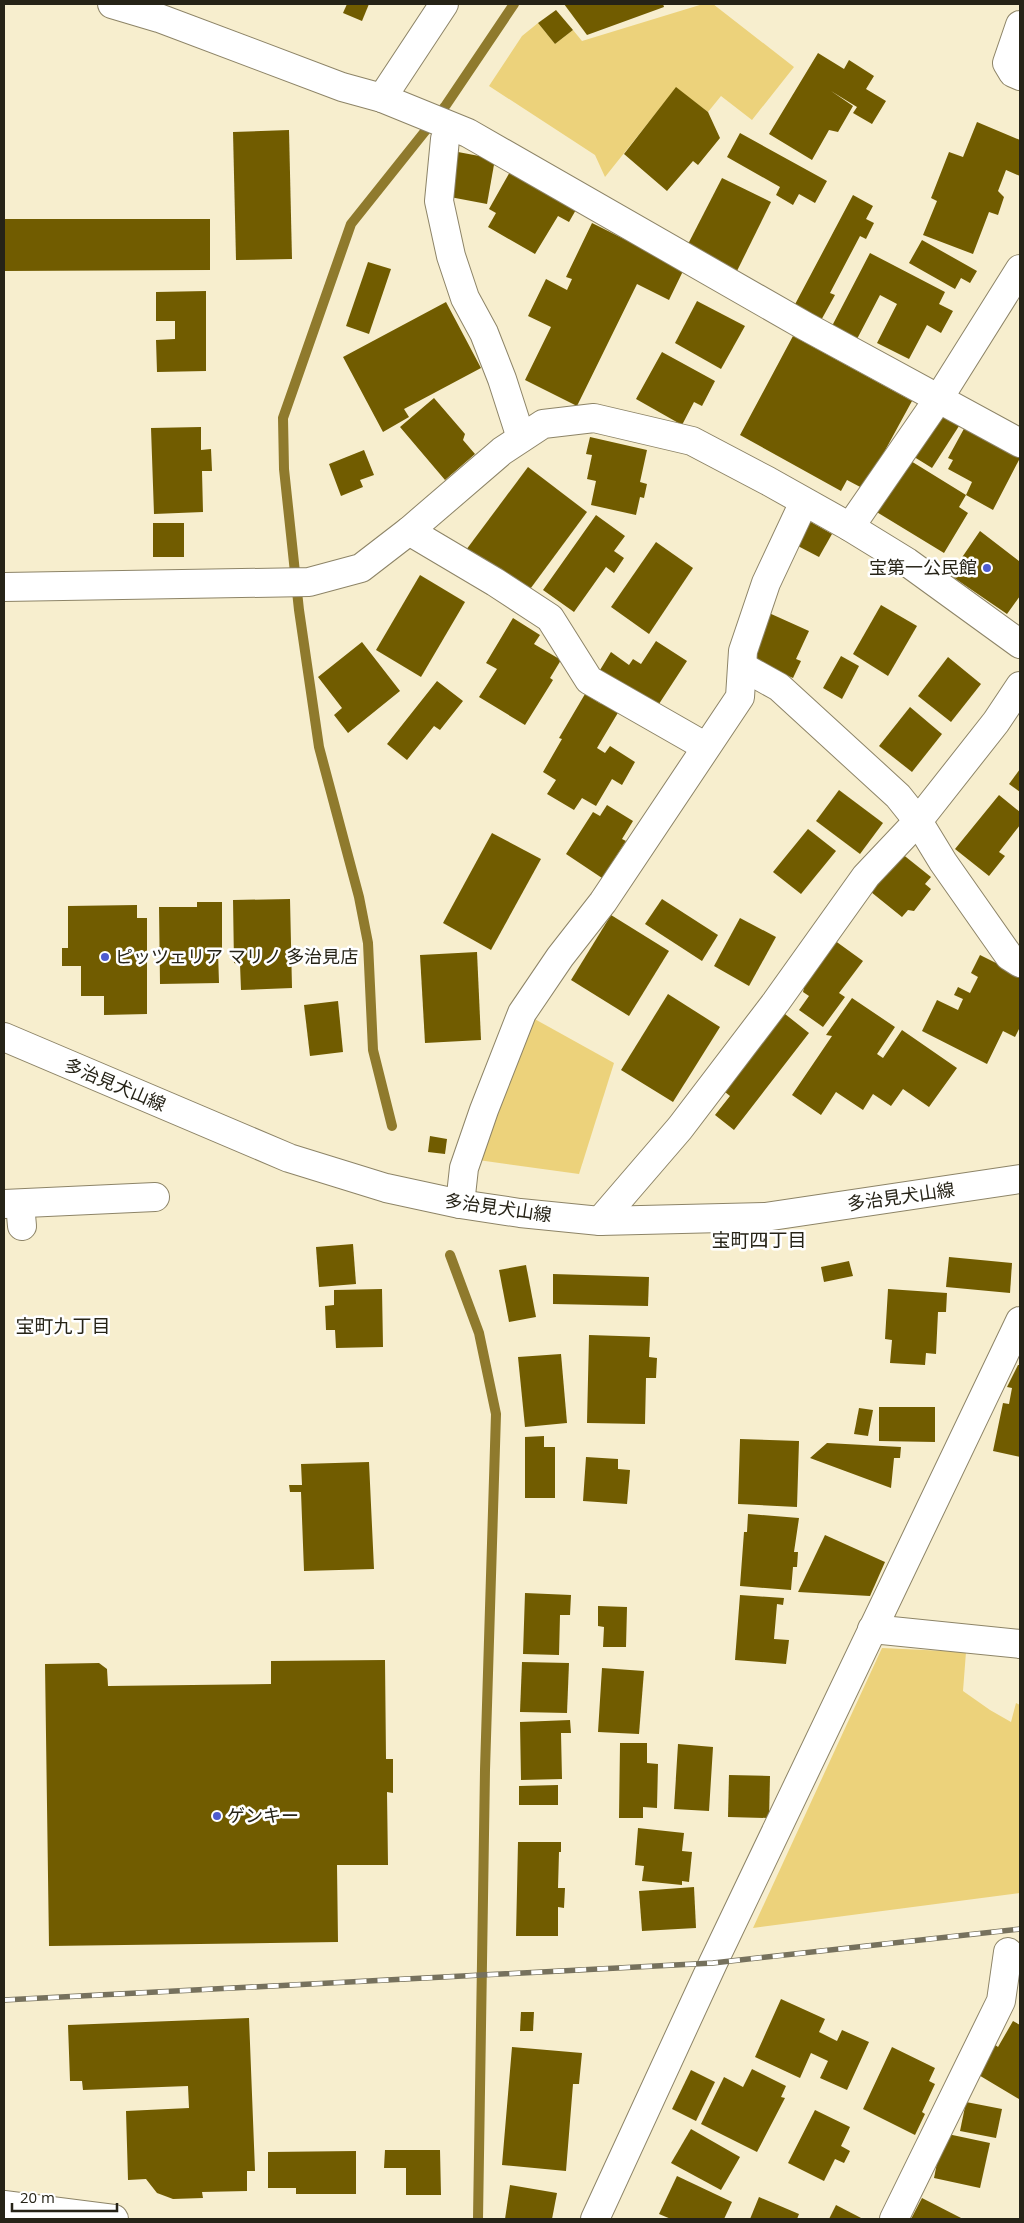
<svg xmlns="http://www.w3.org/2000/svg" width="1024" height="2223" font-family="'Open Sans','Noto Sans JP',sans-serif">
  <rect width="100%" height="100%" fill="#f7eece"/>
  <g fill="#ecd27b">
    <polygon points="703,4 713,4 794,67 752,120 721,96 708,112 676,88 605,177 595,155 489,86 522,36 538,23 555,44 573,30 582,41"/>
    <polygon points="531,1017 614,1063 579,1174 478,1160"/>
    <polygon points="882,1648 966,1652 963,1691 990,1710 1011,1722 1016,1703 1020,1705 1020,1893 753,1928"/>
  </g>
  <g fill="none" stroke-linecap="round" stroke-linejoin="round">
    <g stroke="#8f7a2d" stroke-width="10">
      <polyline points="392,1126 373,1050 368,943 359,897 319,747 299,610 284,469 283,418 351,224 446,105 514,4"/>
      <polyline points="450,1255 479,1333 496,1414 485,1770 478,2219"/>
    </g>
  </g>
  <g fill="#715c00">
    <polygon points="347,4 369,4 362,21 343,13"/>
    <polygon points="564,4 663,4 664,7 587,35"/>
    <polygon points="556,10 573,30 555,44 538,23"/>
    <polygon points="818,53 844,69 849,60 874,76 866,89 886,101 872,124 853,113 857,107 831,91 853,106 838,132 829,130 812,160 769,134"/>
    <polygon points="676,87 708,112 720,138 698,165 693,161 667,191 624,154"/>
    <polygon points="977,122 1020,140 1020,176 1006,170 998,191 1004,197 998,215 989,212 973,254 923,235 937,201 931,198 949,152 963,157"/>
    <polygon points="289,130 292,259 236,260 233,132"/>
    <polygon points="740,133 827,181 815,203 799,194 793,205 776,195 780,187 727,157"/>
    <polygon points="458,152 495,159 487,204 450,197"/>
    <polygon points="511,170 577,208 569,222 558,216 535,254 488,227 496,213 489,209"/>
    <polygon points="722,178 771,202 736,273 686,248"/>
    <polygon points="853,195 873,206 866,219 874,223 866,239 860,236 830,293 835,295 819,324 792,310"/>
    <polygon points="4,219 210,219 210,270 4,271"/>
    <polygon points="592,223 684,269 669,300 637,284 577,406 525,380 551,327 528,316 546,279 567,290 572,279 566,277"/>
    <polygon points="922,240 977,271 970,283 961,278 955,289 909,263"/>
    <polygon points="870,253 945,292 939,304 953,311 941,333 927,325 909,359 877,343 897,304 880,295 857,339 832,326"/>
    <polygon points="368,262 391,269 369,334 346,326"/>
    <polygon points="206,291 206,371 157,372 156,340 175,339 175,321 156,321 156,292"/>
    <polygon points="697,301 745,326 721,369 675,343"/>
    <polygon points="446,302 481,368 404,409 409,417 383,432 343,357"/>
    <polygon points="793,336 912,401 864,489 847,480 841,491 740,435"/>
    <polygon points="662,352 715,381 702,406 694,402 682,425 636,399"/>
    <polygon points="434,398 465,434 463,440 475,454 445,480 400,427"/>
    <polygon points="938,412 959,426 932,468 911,455"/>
    <polygon points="966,425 1020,454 1020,458 993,510 966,495 959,507 968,513 944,553 875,511 906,458 966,495 972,482 948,469 953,460 948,458"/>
    <polygon points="201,427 201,450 211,449 212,471 202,471 203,512 154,514 151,428"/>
    <polygon points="590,437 647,450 640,482 647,484 644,498 640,497 636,515 591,505 596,481 587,479 592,455 586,454"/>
    <polygon points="364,450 374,475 360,480 363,487 341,496 329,464"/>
    <polygon points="528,467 587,512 525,596 466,550"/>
    <polygon points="596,515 625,536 614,551 624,558 614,573 606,567 574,612 543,590"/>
    <polygon points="809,521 832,534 819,557 796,545"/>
    <rect x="153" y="523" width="31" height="34"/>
    <polygon points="980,531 1019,561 1020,559 1020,596 1007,614 950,575"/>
    <polygon points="656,542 693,568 649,634 611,607"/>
    <polygon points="420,575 465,602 421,677 376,650"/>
    <polygon points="881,605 917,626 888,676 853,654"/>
    <polygon points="769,613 809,631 796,659 801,661 793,678 748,658"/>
    <polygon points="513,618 540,635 534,644 561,660 550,678 553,680 525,725 479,697 497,669 486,663"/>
    <polygon points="656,641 687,661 657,707 600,670 611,652 629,665 633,659 641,664"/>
    <polygon points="362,642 400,691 348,733 334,715 342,708 318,677"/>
    <polygon points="841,656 859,666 842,699 823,688"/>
    <polygon points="948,657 981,684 951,722 918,696"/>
    <polygon points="437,681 463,701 440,730 434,726 407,760 387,744"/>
    <polygon points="585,694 601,704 603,701 619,711 597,748 605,753 610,746 635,762 622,785 612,779 596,806 582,798 574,810 547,794 556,780 543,772 562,739 559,738"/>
    <polygon points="910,707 942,734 912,772 879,746"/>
    <polygon points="1020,769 1020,792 1009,784"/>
    <polygon points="839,790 883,823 860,854 816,821"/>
    <polygon points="999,795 1020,812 1020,825 999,852 1005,856 989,876 955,849"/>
    <polygon points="607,805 633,821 622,839 626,841 602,878 566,854 593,812 600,816"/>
    <polygon points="808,829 836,851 801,894 773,872"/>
    <polygon points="492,833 541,859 491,950 443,923"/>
    <polygon points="901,853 931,877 925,884 931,889 914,911 908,910 902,917 871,892"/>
    <polygon points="290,899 292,988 241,990 240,964 234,963 233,900"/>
    <polygon points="662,899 718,935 702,961 645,924"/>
    <polygon points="197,902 222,902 222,951 218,951 219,983 160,984 159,907 197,907"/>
    <polygon points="137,905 137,918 147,918 147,1014 104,1015 104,996 81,996 81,966 62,966 62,948 68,948 68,906"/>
    <polygon points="611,915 669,951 629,1016 571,980"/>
    <polygon points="740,918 776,937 749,986 714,966"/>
    <polygon points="834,940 863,961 839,993 845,997 823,1027 799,1010 809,996 803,992 806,979"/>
    <polygon points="477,952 481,1040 425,1043 420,955"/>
    <polygon points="980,955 1020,975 1020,1027 1015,1037 1003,1031 987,1064 922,1031 937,1000 958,1010 963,999 954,995 958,987 970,993 978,977 971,973"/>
    <polygon points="668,994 720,1027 673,1102 621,1070"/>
    <polygon points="852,998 895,1027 877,1054 883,1058 902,1030 957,1068 929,1107 903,1089 891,1106 873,1094 863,1110 836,1092 821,1115 792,1095 832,1036 826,1035"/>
    <polygon points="338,1001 343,1052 310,1056 304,1005"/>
    <polygon points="780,1010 809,1033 734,1130 715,1115 730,1096 720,1088"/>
    <polygon points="430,1136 447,1139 445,1154 428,1152"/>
    <polygon points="353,1244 356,1284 319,1287 316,1247"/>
    <polygon points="949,1257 1012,1263 1010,1293 946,1287"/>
    <polygon points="849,1261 853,1276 824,1282 821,1267"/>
    <polygon points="526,1265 536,1317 509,1322 499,1270"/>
    <polygon points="553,1274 649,1277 648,1306 553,1304"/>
    <polygon points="382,1289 383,1347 336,1348 335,1330 326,1330 325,1306 334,1305 334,1290"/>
    <polygon points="888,1289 947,1293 946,1312 938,1312 936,1354 926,1353 925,1365 890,1363 892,1340 885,1339"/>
    <polygon points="589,1335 650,1337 649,1357 657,1358 656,1378 646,1378 645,1424 587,1423"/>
    <polygon points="561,1354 567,1423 525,1427 518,1357"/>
    <polygon points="1018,1365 1020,1365 1020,1457 993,1451 1003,1403 1009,1404 1012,1388 1007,1387"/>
    <polygon points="879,1407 935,1407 935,1442 879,1441"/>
    <polygon points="859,1408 873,1410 868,1436 854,1434"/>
    <polygon points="544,1436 544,1447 555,1447 555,1498 525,1498 525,1437"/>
    <polygon points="740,1439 799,1441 797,1507 738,1504"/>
    <polygon points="827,1443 901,1447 900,1458 894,1458 891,1488 810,1458"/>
    <polygon points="586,1457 618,1459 618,1469 630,1470 627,1504 583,1501"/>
    <polygon points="369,1462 374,1569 304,1571 301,1492 290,1492 289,1485 302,1485 301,1464"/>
    <polygon points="748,1514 799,1518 794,1552 798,1552 797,1567 793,1567 791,1590 740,1586 744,1532 747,1532"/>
    <polygon points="825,1535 885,1562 870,1596 798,1592"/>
    <polygon points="525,1593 571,1595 570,1615 560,1615 559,1655 523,1654"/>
    <polygon points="740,1595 784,1598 783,1605 777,1604 774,1639 789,1640 786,1664 735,1660"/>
    <polygon points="598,1606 627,1607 626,1647 603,1647 604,1627 598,1626"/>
    <polygon points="385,1660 386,1759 393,1759 393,1793 387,1792 388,1865 337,1865 338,1942 49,1946 45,1664 99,1663 107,1669 108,1686 271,1684 271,1661"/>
    <polygon points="522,1662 569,1663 567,1713 520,1712"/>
    <polygon points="602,1668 644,1671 639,1734 598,1732"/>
    <polygon points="570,1720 571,1733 561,1733 562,1779 521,1780 520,1722"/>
    <polygon points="620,1743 647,1743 647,1763 658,1764 657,1808 643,1807 643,1818 619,1818"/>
    <polygon points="678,1744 713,1747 709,1811 674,1809"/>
    <polygon points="729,1775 770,1776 769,1818 728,1817"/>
    <polygon points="558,1785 558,1805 519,1805 519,1786"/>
    <polygon points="638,1828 684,1833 682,1851 692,1852 689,1882 682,1881 682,1885 642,1881 644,1866 635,1865"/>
    <polygon points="518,1842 561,1842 561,1852 559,1852 558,1888 565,1888 564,1908 558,1907 558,1936 516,1936"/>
    <polygon points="694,1887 696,1928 642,1931 639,1891"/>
    <polygon points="781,1999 825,2019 819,2032 837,2041 842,2030 869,2042 847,2090 820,2078 828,2061 811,2053 800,2078 755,2057"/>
    <polygon points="521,2012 534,2012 533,2031 520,2031"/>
    <polygon points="249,2018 255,2171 247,2171 247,2191 202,2192 203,2198 173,2199 157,2193 146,2179 128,2180 126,2111 189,2108 188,2086 83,2090 82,2081 70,2081 68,2025"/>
    <polygon points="1013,2021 1020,2025 1019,2099 977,2074 994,2044 998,2047"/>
    <polygon points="512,2047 582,2053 579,2084 573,2084 566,2171 502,2165"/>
    <polygon points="892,2047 935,2068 929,2081 935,2084 922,2112 925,2114 915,2135 863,2109"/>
    <polygon points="752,2069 786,2086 781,2097 785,2098 757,2152 701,2124 724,2077 743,2087"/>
    <polygon points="691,2070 715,2082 696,2121 672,2109"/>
    <polygon points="966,2102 1002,2109 996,2138 960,2131"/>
    <polygon points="815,2110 850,2127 841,2146 850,2151 844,2163 835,2159 824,2181 788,2163"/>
    <polygon points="691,2129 740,2157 721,2190 671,2163"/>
    <polygon points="943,2133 990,2143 980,2188 934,2178"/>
    <polygon points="385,2150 440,2150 441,2195 406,2195 406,2168 384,2168"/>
    <polygon points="356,2151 356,2194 296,2194 296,2188 268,2188 268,2152"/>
    <polygon points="677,2176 732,2202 724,2219 671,2219 659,2214"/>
    <polygon points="510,2185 557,2193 552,2219 505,2219"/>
    <polygon points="759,2197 799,2214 797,2219 750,2219"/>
    <polygon points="922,2198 963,2219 911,2219"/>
    <polygon points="836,2205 863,2219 829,2219"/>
  </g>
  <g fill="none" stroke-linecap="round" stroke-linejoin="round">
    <g stroke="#8d8467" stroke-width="30">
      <g id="minor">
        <polyline points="112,4 159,18 342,87 382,98 468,133 805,326 1020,443"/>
        <polyline points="1020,25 1007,63 1013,73 1020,76"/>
        <polyline points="382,98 444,4"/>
        <polyline points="445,139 439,201 451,256 465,298 484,333 502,379 521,438"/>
        <polyline points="850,527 939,398 1020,269"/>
        <polyline points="409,531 495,582 550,618 589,680 701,744 707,744"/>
        <polyline points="4,587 309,582 361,568 409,531 502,451 543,424 594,418 692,441 768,481 850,527 907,562 1020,644"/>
        <polyline points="743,667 779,687 898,796 918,821 943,862 1009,956 1020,963"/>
        <polyline points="4,1204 155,1197"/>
        <polyline points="20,1204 22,1226"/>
        <polyline points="460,1204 464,1168 484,1110 522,1013 560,957 603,902 740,697 743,651 766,583 804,502"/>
        <polyline points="600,1221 680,1128 776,1002 866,876 918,821 996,722 1020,686"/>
        <polyline points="872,1629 1020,1644"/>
        <polyline points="4,2205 114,2219"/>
        <polyline points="595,2219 713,1963 1020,1321"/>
        <polyline points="894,2219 1001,2001 1008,1952"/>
      </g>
    </g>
    <g stroke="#8d8467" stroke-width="30">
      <polyline id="major" points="4,1037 289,1158 386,1188 460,1204 520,1213 600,1221 765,1217 1020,1179"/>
    </g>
    <use href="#minor" stroke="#fff" stroke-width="28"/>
    <use href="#major" stroke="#fff" stroke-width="28"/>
    <g stroke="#76715d" stroke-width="5.5">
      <polyline id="rail" points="4,2000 713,1963 1020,1929"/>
    </g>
    <use href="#rail" stroke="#fff" stroke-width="4" stroke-dasharray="11" stroke-linecap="butt"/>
  </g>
  <g fill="#4d5bd0" stroke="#fff" stroke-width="2">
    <circle cx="987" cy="568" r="5"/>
    <circle cx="105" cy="957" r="5"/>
    <circle cx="217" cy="1816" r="5"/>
  </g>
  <g text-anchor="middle" stroke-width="5" stroke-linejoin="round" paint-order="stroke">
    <g font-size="18" fill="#262317" stroke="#fff" text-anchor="start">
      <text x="977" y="574" text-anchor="end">宝第一公民館</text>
      <text x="115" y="963">ピッツェリア マリノ 多治見店</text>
      <text x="227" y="1822">ゲンキー</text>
    </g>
    <g font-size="18" fill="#262317" stroke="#fff">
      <text transform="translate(115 1085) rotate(23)" y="6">多治見犬山線</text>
      <text transform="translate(901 1197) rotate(-8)" y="6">多治見犬山線</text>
      <text transform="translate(498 1208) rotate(8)" y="6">多治見犬山線</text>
    </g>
    <g font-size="19" fill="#262317" stroke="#fff">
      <text x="759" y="1247">宝町四丁目</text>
      <text x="63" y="1333">宝町九丁目</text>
    </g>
  </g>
  <rect width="1024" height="2223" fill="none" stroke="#262317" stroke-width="10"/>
  <path d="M12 2203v8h105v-8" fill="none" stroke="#262317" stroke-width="2.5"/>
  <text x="20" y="2203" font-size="15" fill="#262317" stroke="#ffffff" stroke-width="4" paint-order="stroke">20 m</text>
</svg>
